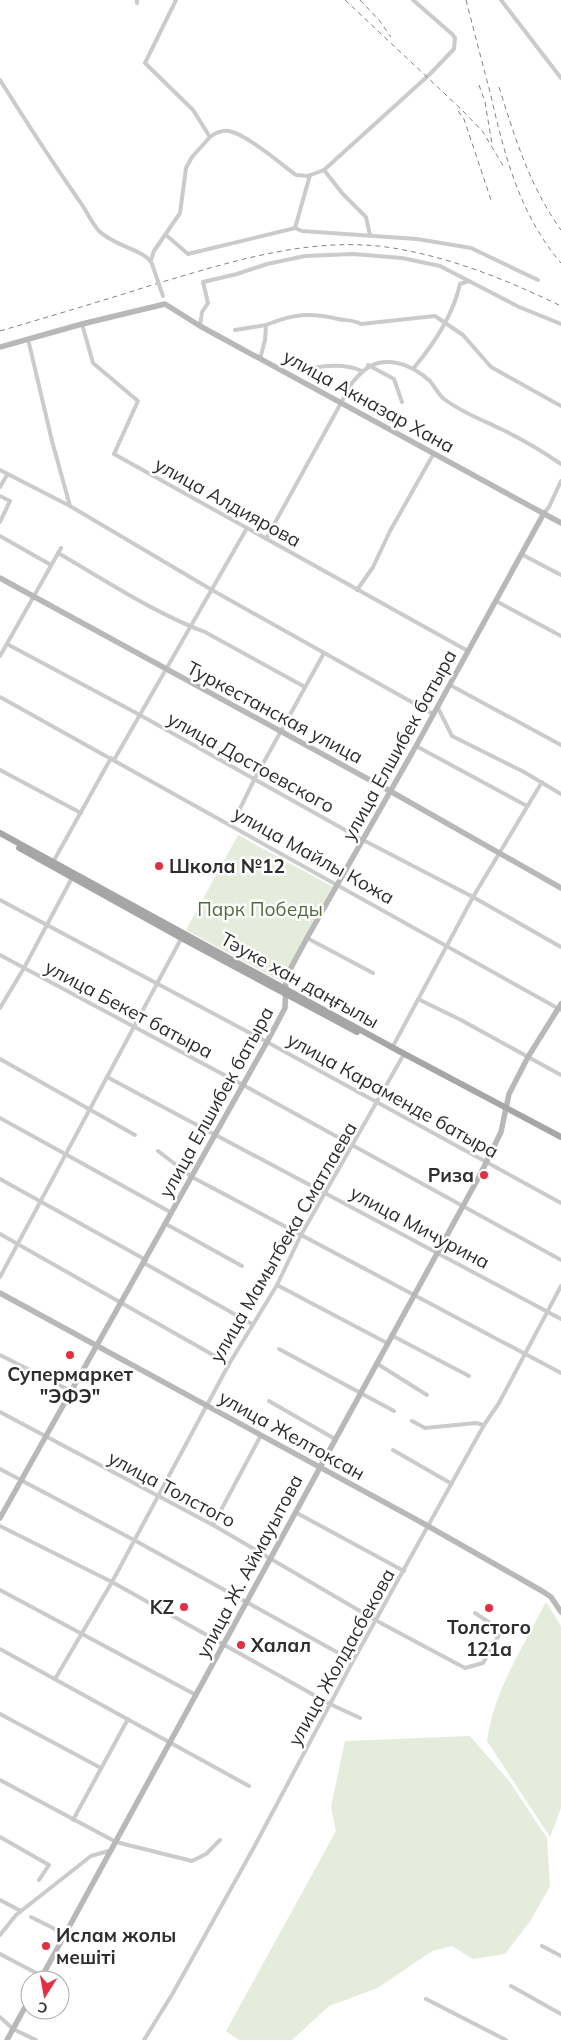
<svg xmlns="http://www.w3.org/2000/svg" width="561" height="2040" font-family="Mulish,sans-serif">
  <rect width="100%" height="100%" fill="#fff"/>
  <g fill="#e5ecdc">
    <polygon points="238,835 333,887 282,982 186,930"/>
    <path d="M 546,1602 L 561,1626 L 561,1808 L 550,1837 L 487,1741 C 494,1690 523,1647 546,1602 Z"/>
    <polygon points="470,1736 509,1781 547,1838 550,1886 531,1920 505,1954 473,1959 452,1946 432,1951 378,1988 329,2006 292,2040 239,2040 226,2031 336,1831 331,1807 345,1741"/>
  </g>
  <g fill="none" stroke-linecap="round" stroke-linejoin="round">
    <g stroke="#cbcbcb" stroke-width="4">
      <polyline points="501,0 561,78"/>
      <polyline points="137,3 137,0"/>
      <path d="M 0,80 C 25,120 51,160 78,199 C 86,209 90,221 99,231 C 114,246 142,249 151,262"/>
      <path d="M 210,137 C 215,133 222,130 229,131 C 246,134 281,164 296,175 L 308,176 L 324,170 L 429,75 L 454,49 L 455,38 L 452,34 L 413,0"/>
      <polyline points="324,170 342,193 366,217 370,235"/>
      <polyline points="295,228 310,175"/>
      <polyline points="166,235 188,254 295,228 302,231 417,239 471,248 538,280"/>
      <polyline points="151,260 154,251 180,213 186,168 192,157 210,137 193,110 145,63 176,0"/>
      <polyline points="82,324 93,363 138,401 114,454 468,651"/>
      <polyline points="200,326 202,312 208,303 203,282 237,274 267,264 305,256 353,254 402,258 440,266 519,307 561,324"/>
      <polyline points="235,330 266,325"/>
      <polyline points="28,339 52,441 70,506"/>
      <path d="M 260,359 L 265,340 L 266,325 C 293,314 310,312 338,319 C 346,321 352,319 361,324 L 435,316 L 463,335 L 491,367 L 561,406"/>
      <polyline points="368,365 394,379 402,402"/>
      <path d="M 313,368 C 329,365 346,364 362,371"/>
      <path d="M 413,369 C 434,344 453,316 460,284 L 469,281"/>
      <polyline points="0,470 70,506 212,590 433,714"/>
      <polyline points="0,487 7,475"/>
      <polyline points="0,496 10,501 0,522"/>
      <polyline points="544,513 549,507 561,481"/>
      <polyline points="0,536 51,565"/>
      <path d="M 266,539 L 352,383 C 364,368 375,359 397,363 C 408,365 421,373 430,381 C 435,387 438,394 444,399 C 461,412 482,420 501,429 C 522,439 542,451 561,464"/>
      <path d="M 58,553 C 105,580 154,613 205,632 L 305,687"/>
      <polyline points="521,554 561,575"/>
      <polyline points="357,590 373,567 390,531 434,453"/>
      <polyline points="496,601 561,636"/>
      <polyline points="7,644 140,715 363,840 473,897 561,947"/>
      <polyline points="0,656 61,548"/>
      <polyline points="450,685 561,745"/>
      <polyline points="0,697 561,1010"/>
      <polyline points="438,708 452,736 524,772 561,794"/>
      <polyline points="416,746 527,806"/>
      <polyline points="114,760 247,528"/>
      <polyline points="0,770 81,813"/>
      <polyline points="232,825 254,780 324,653"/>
      <polyline points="52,864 111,758"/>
      <polyline points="0,900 267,1042 561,1203"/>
      <polyline points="307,938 373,973"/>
      <polyline points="0,955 243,1085 561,1260"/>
      <polyline points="418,999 461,1020 561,1075"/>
      <polyline points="0,1008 24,968 73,876"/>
      <polyline points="392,1048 473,897 542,782"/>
      <polyline points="0,1059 135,1135"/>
      <polyline points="107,1077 561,1319"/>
      <polyline points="0,1118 172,1213"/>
      <polyline points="158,1151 192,1177 561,1373"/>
      <polyline points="0,1179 146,1260"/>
      <polyline points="166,1224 242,1266"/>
      <polyline points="0,1234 229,1364"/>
      <polyline points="144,1263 252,1324"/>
      <polyline points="0,1277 182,937"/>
      <polyline points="277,1285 387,1343"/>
      <polyline points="391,1335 469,1376"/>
      <polyline points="279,1349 394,1411"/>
      <polyline points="0,1355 71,1391"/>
      <polyline points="376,1363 427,1395"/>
      <polyline points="269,1401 335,1439"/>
      <polyline points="0,1412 213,1525 377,1621 465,1668 483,1663 499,1635 496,1627 475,1613"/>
      <polyline points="412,1421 425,1428 476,1423 484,1425"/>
      <polyline points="393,1450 452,1484"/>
      <polyline points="0,1469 134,1540 353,1661"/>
      <polyline points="295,1512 404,1571"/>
      <polyline points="213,1525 261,1435"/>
      <polyline points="0,1526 112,1582 330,1704 360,1718"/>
      <polyline points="0,1590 196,1695"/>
      <polyline points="0,1649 249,1786"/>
      <polyline points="55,1679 112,1582 229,1364 277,1285 301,1235 404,1054"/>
      <polyline points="0,1714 101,1768"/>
      <polyline points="0,1780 116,1842 192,1861 206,1854 220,1840"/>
      <polyline points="73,1820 128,1719"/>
      <polyline points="0,1837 49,1865 39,1880"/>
      <polyline points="0,1900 21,1911"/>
      <polyline points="31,1917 65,1934"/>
      <polyline points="0,1935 16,1915 91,1856 112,1850"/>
      <polyline points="542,1946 561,1956"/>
      <polyline points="0,1954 42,1976"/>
      <polyline points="511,1986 561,2014"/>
      <polyline points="426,1999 506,2040"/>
      <polyline points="0,2017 13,2029 36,2040"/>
      <polyline points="144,2040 173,1993 253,1849 353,1661 484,1425 499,1403 561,1286"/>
    </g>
    <g stroke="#b8b8b8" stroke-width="5.5">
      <polyline points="0,347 82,324 165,304 200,326 561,523"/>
      <polyline points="0,578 390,791 561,888"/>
      <polyline points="0,1293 428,1526 542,1591 551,1597 561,1612"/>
      <polyline points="0,1518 267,1042 285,1008 286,977 307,938 416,746 544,513"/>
      <polyline points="40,1980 481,1173 501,1132 509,1094 528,1057 561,1004"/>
      <polyline points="7,2040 30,1998"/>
    </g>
    <g stroke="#a6a6a6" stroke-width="6">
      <polyline points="0,833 399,1051 561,1137"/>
      <polyline points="19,848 181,938 357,1032"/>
    </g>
    <g stroke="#838383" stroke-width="1" stroke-dasharray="5 4" stroke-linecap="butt">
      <polyline points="345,0 462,110 483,132 505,169"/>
      <polyline points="360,0 379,20 391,37"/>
      <path d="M 466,0 C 474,31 482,62 490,92 C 504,153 519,214 561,263"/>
      <polyline points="479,85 485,102 492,144"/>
      <path d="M 499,87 C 515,138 530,187 561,230"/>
      <polyline points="458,111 464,119 492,203"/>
      <path d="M 0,331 C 51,316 102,301 152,285 C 230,262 312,235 393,248 C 453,258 507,280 561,306"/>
    </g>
    <polyline stroke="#cbcbcb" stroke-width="4" points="152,264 163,296"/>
  </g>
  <g fill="#e92d40" stroke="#fff" stroke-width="2">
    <circle cx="159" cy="866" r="5"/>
    <circle cx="484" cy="1175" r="5"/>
    <circle cx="70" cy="1355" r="5"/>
    <circle cx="184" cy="1607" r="5"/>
    <circle cx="489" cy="1608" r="5"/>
    <circle cx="241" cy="1645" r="5"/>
    <circle cx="46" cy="1946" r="5"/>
  </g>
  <g text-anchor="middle" stroke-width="5" stroke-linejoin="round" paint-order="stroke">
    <g font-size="19" fill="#2e2e2e" stroke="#fff">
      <text transform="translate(369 401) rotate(29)" y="7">улица Акназар Хана</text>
      <text transform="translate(228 502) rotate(29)" y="7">улица Алдиярова</text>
      <text transform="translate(275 712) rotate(28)" y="7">Туркестанская улица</text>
      <text transform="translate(399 745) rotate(-61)" y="7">улица Елшибек батыра</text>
      <text transform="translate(251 762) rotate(29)" y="7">улица Достоевского</text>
      <text transform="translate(314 855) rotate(29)" y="7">улица Майлы Кожа</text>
      <text transform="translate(300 980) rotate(29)" y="7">Тәуке хан даңғылы</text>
      <text transform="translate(129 1009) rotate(28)" y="7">улица Бекет батыра</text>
      <text transform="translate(393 1095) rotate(29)" y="7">улица Караменде батыра</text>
      <text transform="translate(216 1102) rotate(-61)" y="7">улица Елшибек батыра</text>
      <text transform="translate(420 1227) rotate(28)" y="7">улица Мичурина</text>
      <text transform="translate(283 1242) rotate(-60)" y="7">улица Мамытбека Сматлаева</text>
      <text transform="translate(292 1435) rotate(29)" y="7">улица Желтоксан</text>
      <text transform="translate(172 1489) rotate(28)" y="7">улица Толстого</text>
      <text transform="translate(249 1566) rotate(-62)" y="7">улица Ж. Аймауытова</text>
      <text transform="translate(341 1657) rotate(-61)" y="7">улица Жолдасбекова</text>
    </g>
    <g font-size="19" font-weight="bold" fill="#2e2e2e" stroke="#fff" text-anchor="start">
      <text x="169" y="873">Школа №12</text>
      <text x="474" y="1182" text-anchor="end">Риза</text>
      <text x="70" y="1381" text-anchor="middle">Супермаркет<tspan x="70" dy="22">"ЭФЭ"</tspan></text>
      <text x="174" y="1614" text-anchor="end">KZ</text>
      <text x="489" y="1634" text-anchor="middle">Толстого<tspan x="489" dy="22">121а</tspan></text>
      <text x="251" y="1652">Халал</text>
      <text x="56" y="1942">Ислам жолы<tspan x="56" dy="22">мешіті</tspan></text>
    </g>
    <g font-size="19" fill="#536b3b" stroke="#fff">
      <text x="260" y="916">Парк Победы</text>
    </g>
  </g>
  <g transform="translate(45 1995) rotate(191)"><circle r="24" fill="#ffffff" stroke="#ababab"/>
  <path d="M0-4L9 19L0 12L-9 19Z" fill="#e92d40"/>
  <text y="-8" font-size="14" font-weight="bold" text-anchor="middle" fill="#2e2e2e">С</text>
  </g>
</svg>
